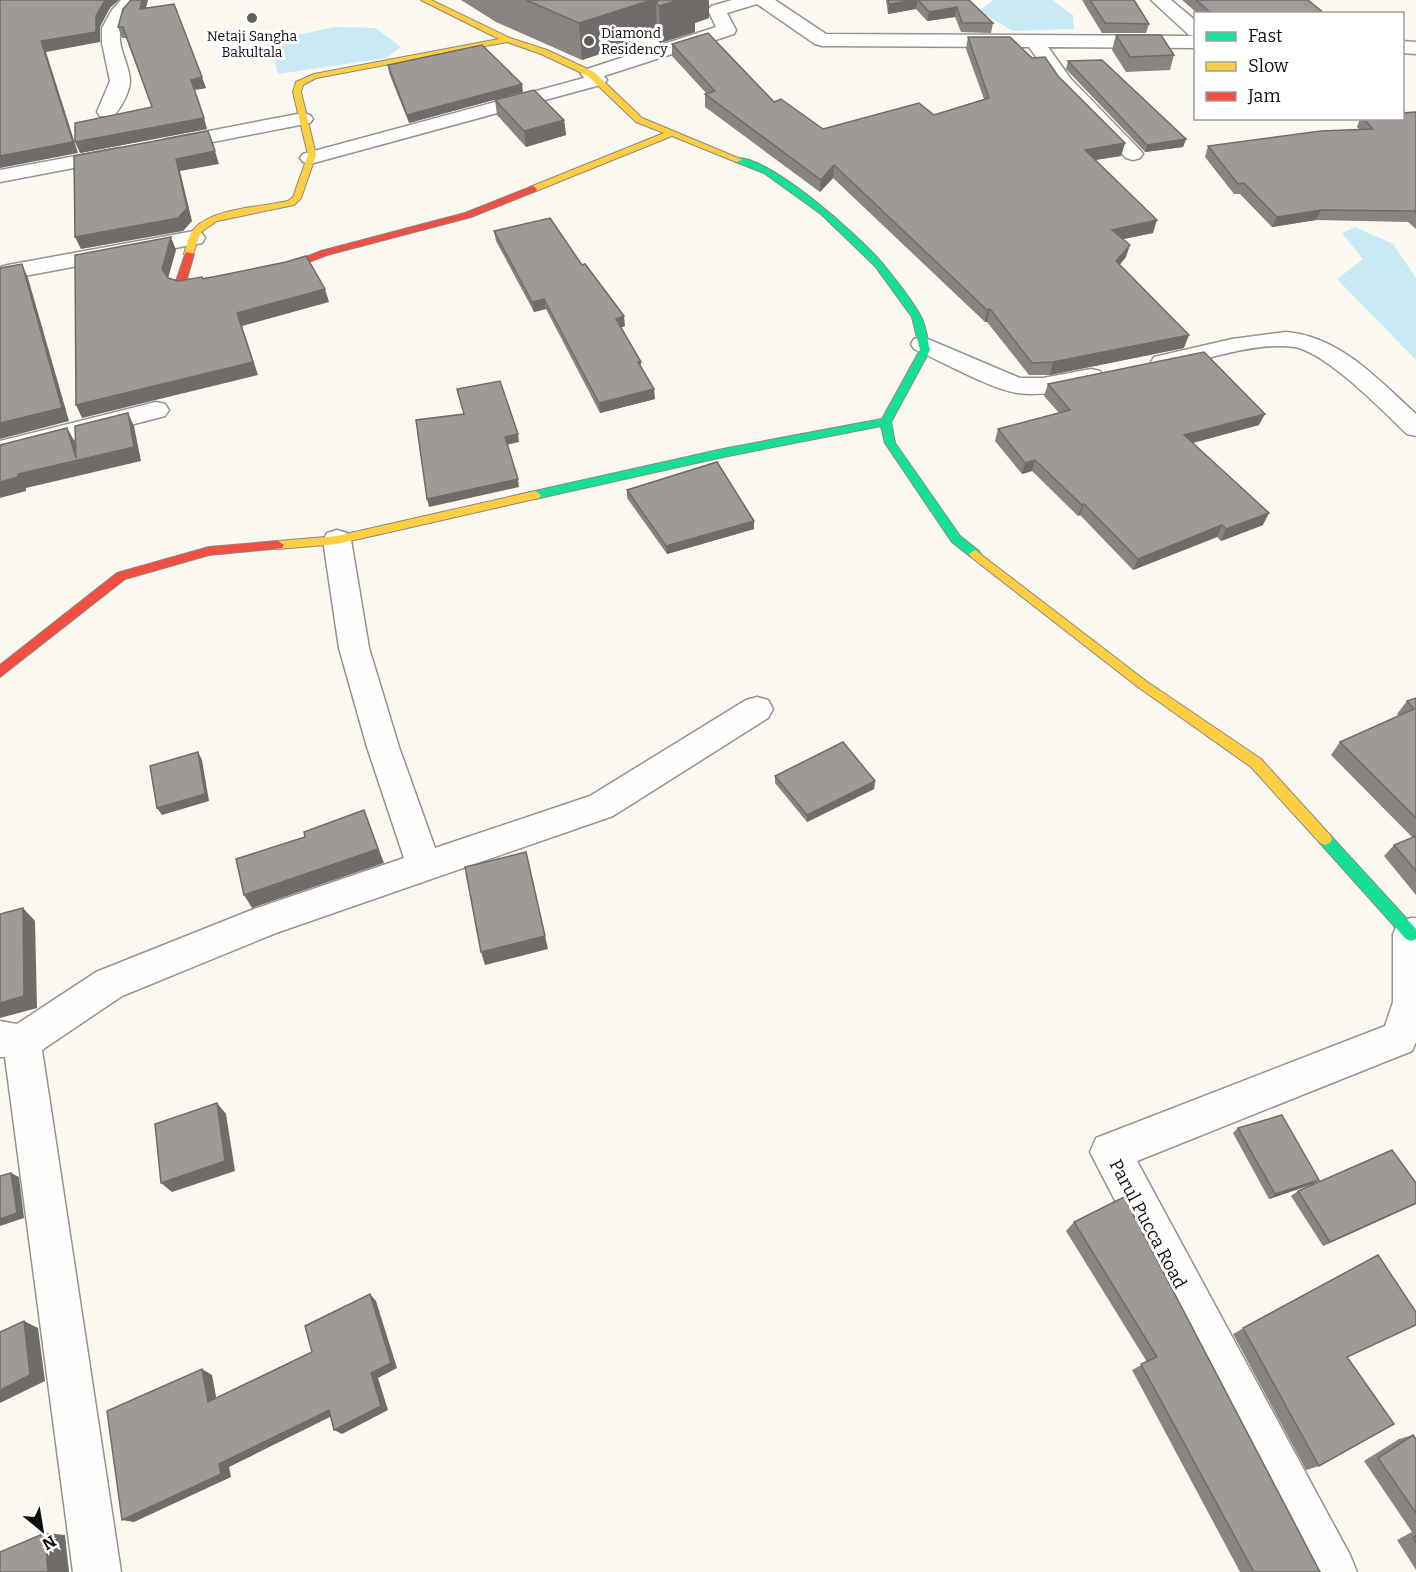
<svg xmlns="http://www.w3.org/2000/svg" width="1416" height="1572" font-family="Bitter,serif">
  <rect width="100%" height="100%" fill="#fbf8f0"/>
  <g fill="#c7eaf5">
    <polygon points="993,0 1052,0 1073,15 1074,29 1013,31 979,11"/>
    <polygon points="335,27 376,28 401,47 386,58 278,74 269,41"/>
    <polygon points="1355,227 1393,244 1416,278 1416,360 1337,279 1363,259 1342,233"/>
  </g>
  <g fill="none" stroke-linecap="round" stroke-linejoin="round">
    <g stroke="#94938f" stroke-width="3">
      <g id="street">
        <path d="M 121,0 L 141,0 C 136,8 127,13 123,22 C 113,44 130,62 130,82 C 129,94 121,107 114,116 L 100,116 L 97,112 L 110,81 L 102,43 L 102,28 L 112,10 Z"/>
        <polygon points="732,0 775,0 826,34 1195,36 1189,35 1151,0 1171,0 1196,21 1196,48 1048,47 1071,79 1140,150 1143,154 1140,158 1133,160 1126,158 1057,87 1029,47 822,46 815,44 757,4 727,13 736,30 734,34 604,76 607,80 604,84 310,164 303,162 300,158 303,154 584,78 581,74 584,70 716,27 708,10 711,6"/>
        <polygon points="1402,41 1416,42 1416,54 1402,53"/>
        <polygon points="303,113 310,115 313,119 310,123 167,151 160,149 157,145 160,141 167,139"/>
        <polygon points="119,148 126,150 129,154 126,158 0,182 0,170"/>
        <polygon points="194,231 202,233 205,238 202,243 8,279 0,277 0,267 8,265"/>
        <path d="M 1286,332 C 1339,336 1379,380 1416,414 L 1416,436 L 1407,434 C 1383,411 1326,352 1294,347 C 1259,341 1199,361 1163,370 L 1154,367 L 1151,362 L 1154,357 L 1232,339 Z"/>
        <path d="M 923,337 L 1020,378 L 1043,378 L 1091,369 L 1100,371 L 1104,377 L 1100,383 C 1074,389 1044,397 1017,393 C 991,389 941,361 914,349 L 911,344 L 914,339 Z"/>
        <polygon points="156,402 165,404 169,410 165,416 0,459 0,441"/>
        <polygon points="337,530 347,533 351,540 369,648 399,747 435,848 590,796 746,700 757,697 768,700 773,709 768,718 613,816 276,933 122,996 42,1050 121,1572 73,1572 5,1057 0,1057 0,1021 17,1024 96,972 254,909 404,858 367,747 339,648 323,540 327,533"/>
        <polygon points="1411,918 1416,918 1416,1042 1412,1051 1137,1161 1350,1555 1357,1572 1307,1572 1090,1152 1096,1138 1385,1026 1393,1002 1393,934 1398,923"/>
      </g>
    </g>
    <g stroke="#8b8986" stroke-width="2">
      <g id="fast">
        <path d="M 736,158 C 769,155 860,237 882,263 C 895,279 910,297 920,315 C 926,324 927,339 930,350 L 891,422 L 895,443 L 960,536 L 979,551 L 981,554 L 979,557 L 971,557 L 952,542 L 885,443 L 881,426 L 723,457 L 535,499 L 531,498 L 529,495 L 535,491 L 723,449 L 882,419 L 920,350 L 912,317 L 875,266 L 821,214 L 764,173 L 736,162 Z"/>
        <polygon points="1325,833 1330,835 1416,929 1416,939 1411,941 1406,939 1320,843 1318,839 1320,835"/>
      </g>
    </g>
    <g stroke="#8b8986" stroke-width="2">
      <g id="slow">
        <path d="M 421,0 L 431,0 L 510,38 L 547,50 L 594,72 L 642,118 L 743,160 L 736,162 L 672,136 L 536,191 L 530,191 L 530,187 L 664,133 L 636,122 L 588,76 L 541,54 L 507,42 L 316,78 L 303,85 L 301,92 L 316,155 L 301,198 L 294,205 L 217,221 L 201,232 L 192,256 L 186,256 L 184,254 C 187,245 188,235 195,228 C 213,208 262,207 288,201 L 293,197 L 308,155 L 293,92 L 296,82 L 314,74 L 499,39 Z"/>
        <polygon points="535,491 541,495 539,498 337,544 278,549 272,545 278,541 337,536"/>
        <polygon points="975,550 1146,681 1261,759 1330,835 1332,839 1330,843 1325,845 1320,843 1251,767 1138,687 971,557 969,554"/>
      </g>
    </g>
    <g stroke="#8b8986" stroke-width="2">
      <g id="jam">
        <polygon points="533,186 537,189 536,191 471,217 327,255 293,268 183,288 180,287 176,281 186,252 194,254 186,282 288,264 321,251 465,213"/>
        <polygon points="278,541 284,545 282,548 209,555 125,579 0,677 0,665 117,573 209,547"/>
      </g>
    </g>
    <use href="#street" fill="#fefefd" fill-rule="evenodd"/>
    <use href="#fast" fill="#16e098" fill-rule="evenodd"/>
    <use href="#slow" fill="#ffcf43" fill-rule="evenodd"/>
    <use href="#jam" fill="#f24e42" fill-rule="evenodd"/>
  </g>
  <g fill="#888481">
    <polygon points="461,0 709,0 709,18 695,23 695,32 660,43 657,40 657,35 582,60 496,22"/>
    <polygon points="886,0 972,0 969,0 993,23 991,33 961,32 955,17 927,21 916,9 888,14"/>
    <polygon points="1082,0 1134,0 1149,24 1146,33 1102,33"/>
    <polygon points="1182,0 1308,0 1325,14 1198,14"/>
    <polygon points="146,8 206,88 194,90 207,129 80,153 152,107 126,38 122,38 118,27"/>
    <polygon points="1116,35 1174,55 1170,70 1126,72 1112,50"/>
    <polygon points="968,37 1032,58 1058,76 1125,143 1121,156 1095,160 1153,233 1123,239 1126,257 1119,265 1184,348 1050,375 1029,375 987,322 985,322 833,178 820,192 705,107 705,94 707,94 672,56 672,44 823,129 934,115 984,99 966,49"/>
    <polygon points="1068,61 1186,139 1183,147 1145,152 1066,69"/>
    <polygon points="388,65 523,92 409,123 389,73"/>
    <polygon points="495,100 564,120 566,135 526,147 497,115"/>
    <polygon points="1416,112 1416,229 1408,222 1316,220 1272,227 1240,194 1234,194 1205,157 1208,146 1359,129 1357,127 1360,118 1402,118"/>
    <polygon points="494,231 582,265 625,326 621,327 641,362 641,367 655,399 600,413 546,309 534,312 496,241"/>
    <polygon points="1048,384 1259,425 1193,443 1263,525 1221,541 1217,537 1133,570 1080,515 1078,516 1032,471 1022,474 995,441 998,429 1059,413 1044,396"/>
    <polygon points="627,490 754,529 667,554 627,498"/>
    <polygon points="1416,698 1416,895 1384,856 1394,845 1413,838 1331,755 1340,742 1399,716 1397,714 1407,701"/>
    <polygon points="775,776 875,781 874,789 807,822 775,783"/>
    <polygon points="1238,1128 1319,1180 1313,1184 1269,1199 1233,1133"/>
    <polygon points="1298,1191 1416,1204 1323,1246 1291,1196"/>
    <polygon points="1074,1222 1320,1572 1321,1572 1240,1572 1132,1370 1147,1362 1066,1231"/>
    <polygon points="1378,1255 1347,1357 1319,1466 1306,1470 1233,1334"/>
    <polygon points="1413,1435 1416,1439 1416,1570 1397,1540 1412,1532 1364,1461 1399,1439"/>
  </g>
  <g fill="#6f6c69">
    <polygon points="105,0 119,0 110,8 100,27 100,42 46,52 78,153 0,168 0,156 41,41 96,16"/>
    <polygon points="142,0 148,0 143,20 140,9"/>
    <polygon points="652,0 709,0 709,18 695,23 695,32 660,43 659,6 656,3 657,35 582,60 579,23"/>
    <polygon points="918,0 916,9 888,14 889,4"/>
    <polygon points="957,7 955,17 927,21 929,12"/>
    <polygon points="202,77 206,88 194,90 191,80"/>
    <polygon points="522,84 523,92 409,123 407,115"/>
    <polygon points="204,118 207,129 80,153 75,142"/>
    <polygon points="564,120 566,135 526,147 524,131"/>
    <polygon points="1186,139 1183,147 1145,152 1147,145"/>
    <polygon points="1125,143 1121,156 1081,162 1085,150"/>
    <polygon points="215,151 219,164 180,171 192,221 183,231 81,249 75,237 176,159"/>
    <polygon points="834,165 833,178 820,192 821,180"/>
    <polygon points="1321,210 1316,220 1272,227 1277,217"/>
    <polygon points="1157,220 1153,233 1109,242 1112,230"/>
    <polygon points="171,237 176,250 167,282 162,269"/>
    <polygon points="1130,245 1126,257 1112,274 1116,261"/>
    <polygon points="22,264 28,278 69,421 0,439 0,423"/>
    <polygon points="325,289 329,302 242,326 258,375 82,418 76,405 237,313"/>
    <polygon points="544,299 546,309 534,312 532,302"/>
    <polygon points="990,309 987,322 985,322 987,310"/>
    <polygon points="624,316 625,326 617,329 616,319"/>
    <polygon points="1189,335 1184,348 1050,375 1053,362"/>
    <polygon points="654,389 655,399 600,413 599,403"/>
    <polygon points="128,413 134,426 141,461 26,488 26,491 0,498 0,482 18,474 76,458 67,428 75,442 80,460"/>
    <polygon points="1265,414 1259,425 1180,446 1184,435"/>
    <polygon points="518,434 519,442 506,445 505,437"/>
    <polygon points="1035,460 1032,471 1022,474 1025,463"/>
    <polygon points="518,479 519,487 429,507 427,499"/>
    <polygon points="1084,504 1080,515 1078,516 1082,505"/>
    <polygon points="1269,513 1263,525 1221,541 1226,529"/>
    <polygon points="754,521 754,529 667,554 666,546"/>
    <polygon points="1222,525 1217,537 1133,570 1138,559"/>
    <polygon points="198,752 202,760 209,801 162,815 157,808"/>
    <polygon points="875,781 874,789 807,822 807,815"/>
    <polygon points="364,810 384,863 252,908 244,895"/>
    <polygon points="526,852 548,949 485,965 481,952"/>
    <polygon points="23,908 35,921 37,1008 0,1018 0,1003"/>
    <polygon points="217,1103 226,1114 235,1171 172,1192 161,1183"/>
    <polygon points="11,1173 19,1177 24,1218 0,1226 0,1219"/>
    <polygon points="1319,1180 1313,1184 1269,1199 1275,1194"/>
    <polygon points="1416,1203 1416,1204 1323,1246 1330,1242"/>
    <polygon points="370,1294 376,1301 397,1368 378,1378 388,1410 342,1434 334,1430 371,1373"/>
    <polygon points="24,1321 38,1328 45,1381 0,1403 0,1390"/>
    <polygon points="202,1369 212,1375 218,1407 208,1402"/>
    <polygon points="329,1410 336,1414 229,1467 231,1477 134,1522 122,1520 219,1464"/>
    <polygon points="45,1533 65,1535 69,1572 48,1572"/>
  </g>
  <g fill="#9e9a96" stroke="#6f6c69" stroke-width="1.5">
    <polygon points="0,0 105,0 96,16 96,32 41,41 73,142 0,156"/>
    <polygon points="131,0 142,0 140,9 174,4 202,77 191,80 204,118 75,142 75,123 152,107 123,27 118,27 123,9"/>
    <polygon points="526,0 652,0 579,23"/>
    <polygon points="659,0 679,0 659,6 656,3"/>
    <polygon points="888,0 916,0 889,4"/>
    <polygon points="918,0 969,0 993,23 962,23 957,7 929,12"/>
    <polygon points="1090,0 1134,0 1149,24 1105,23"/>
    <polygon points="1196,0 1308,0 1325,14 1212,14"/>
    <polygon points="708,33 774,102 781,99 823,129 919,103 934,115 989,98 968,37 1010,37 1032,58 1045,57 1058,76 1125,143 1085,150 1157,220 1112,230 1130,245 1116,261 1189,335 1053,362 1032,363 990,309 987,310 834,165 821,180 705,94 715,91 672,44"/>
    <polygon points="1116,35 1161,35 1174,55 1130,57"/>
    <polygon points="482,45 522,84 407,115 388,65"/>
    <polygon points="1102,60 1186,139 1147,145 1068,61"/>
    <polygon points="534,90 564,120 524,131 495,100"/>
    <polygon points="1416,112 1416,213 1414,211 1321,210 1277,217 1244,183 1238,184 1208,146 1321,131 1373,129 1363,118 1402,118 1402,113"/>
    <polygon points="208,131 215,151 176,159 187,208 178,218 75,237 74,156"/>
    <polygon points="550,218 582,265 585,264 624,316 616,319 641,362 638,362 654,389 599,403 544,299 532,302 494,231"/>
    <polygon points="171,237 162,269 168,278 178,281 202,277 203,279 286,262 306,256 325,289 237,313 253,362 76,405 75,255"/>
    <polygon points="22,264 62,408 0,423 0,268"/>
    <polygon points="1204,352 1265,414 1184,435 1269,513 1226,529 1222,525 1138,559 1084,504 1082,505 1035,460 1025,463 998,429 1070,410 1048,384"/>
    <polygon points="500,381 518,434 505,437 518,479 427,499 416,420 464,414 457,389"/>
    <polygon points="128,413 134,447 18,474 18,477 0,482 0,445 67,428 76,458 75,426"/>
    <polygon points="717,462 754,521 666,546 627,490"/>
    <polygon points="1416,698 1416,818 1340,742 1414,709 1407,701"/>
    <polygon points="843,742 875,781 807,815 775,776"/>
    <polygon points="198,752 205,794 157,808 150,766"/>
    <polygon points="364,810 378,849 244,895 236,859 305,837 304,832"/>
    <polygon points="1416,836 1416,871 1394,845"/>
    <polygon points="526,852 545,936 481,952 465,867"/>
    <polygon points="23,908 24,996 0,1003 0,914"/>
    <polygon points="217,1103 225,1161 161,1183 155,1124"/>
    <polygon points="1282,1115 1319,1180 1275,1194 1238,1128"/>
    <polygon points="1392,1150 1416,1183 1416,1203 1330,1242 1298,1191"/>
    <polygon points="11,1173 17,1213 0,1219 0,1176"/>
    <polygon points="1124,1197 1320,1572 1321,1572 1254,1572 1141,1364 1157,1357 1074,1222"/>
    <polygon points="1378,1255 1416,1312 1416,1325 1347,1357 1394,1424 1319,1466 1243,1328"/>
    <polygon points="370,1294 391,1363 371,1373 381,1406 334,1430 329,1410 219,1464 221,1474 122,1520 107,1411 202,1369 208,1402 312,1352 305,1326"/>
    <polygon points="24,1321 30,1375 0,1390 0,1332"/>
    <polygon points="1413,1435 1416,1439 1416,1513 1378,1458"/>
    <polygon points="45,1533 48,1572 0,1572 0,1552"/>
    <polygon points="1416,1536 1416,1543 1413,1538"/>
  </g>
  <g fill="#605f5c" stroke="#fff" stroke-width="2">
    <circle cx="252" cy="18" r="6"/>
    <circle cx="589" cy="41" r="6"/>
  </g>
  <g text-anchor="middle" stroke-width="6" stroke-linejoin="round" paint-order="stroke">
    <g font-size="14" fill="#0d0d0d" stroke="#fff" text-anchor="start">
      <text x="601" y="38">Diamond<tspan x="601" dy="16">Residency</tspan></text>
      <text x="252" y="41" text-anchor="middle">Netaji Sangha<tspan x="252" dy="16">Bakultala</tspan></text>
    </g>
    <g font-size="18" fill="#0d0d0d" stroke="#fff">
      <text transform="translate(1148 1224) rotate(62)" y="6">Parul Pucca Road</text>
    </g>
  </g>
  <rect x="1194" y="12" width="210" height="108" fill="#ffffff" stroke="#9e9e9e" stroke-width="1.5"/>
  <rect x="1206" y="32" width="30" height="9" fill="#16e098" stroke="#9e9e9e" stroke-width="1.5"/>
  <text x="1248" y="42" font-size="18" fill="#0d0d0d">Fast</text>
  <rect x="1206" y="62" width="30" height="9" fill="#ffcf43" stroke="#9e9e9e" stroke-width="1.5"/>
  <text x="1248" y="72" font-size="18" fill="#0d0d0d">Slow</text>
  <rect x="1206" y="92" width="30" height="9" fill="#f24e42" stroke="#9e9e9e" stroke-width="1.5"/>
  <text x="1248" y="102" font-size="18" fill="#0d0d0d">Jam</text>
  <g transform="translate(42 1530) rotate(150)" stroke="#ffffff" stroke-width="4.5" paint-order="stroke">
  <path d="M0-4.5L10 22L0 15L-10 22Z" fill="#0d0d0d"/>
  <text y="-9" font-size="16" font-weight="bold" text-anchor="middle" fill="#0d0d0d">N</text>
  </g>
</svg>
